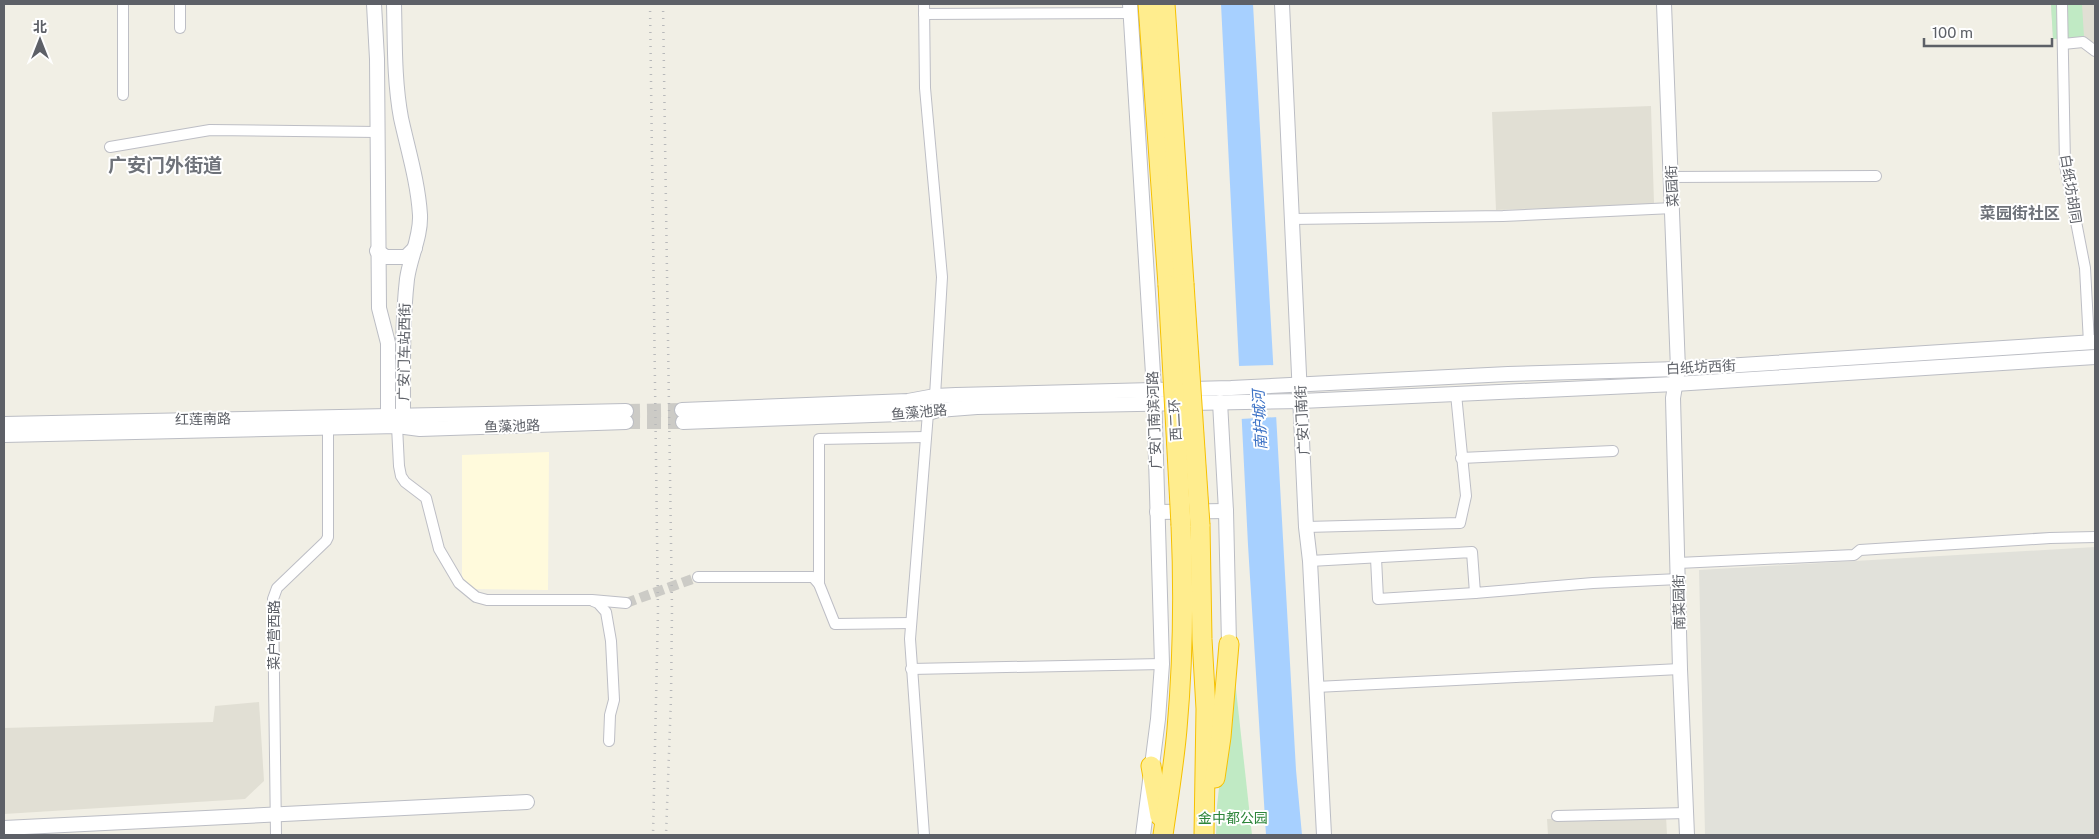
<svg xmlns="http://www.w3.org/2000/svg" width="2099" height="839" font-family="'Public Sans','Noto Sans SC',sans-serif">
  <rect width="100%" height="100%" fill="#f1efe5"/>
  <polygon fill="#fffadc" points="549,452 548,590 471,589 462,576 462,455"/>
  <polygon fill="#e1e1da" points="2095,547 2095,835 1705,835 1699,570"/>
  <g fill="#e1dfd4">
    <polygon points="2051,4 2095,4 2095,45 2084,37 2053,39"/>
    <polygon points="1651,106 1654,204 1496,210 1492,112"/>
    <polygon points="259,702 264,781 245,799 4,814 4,728 213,722 215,706"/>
    <polygon points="1666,816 1667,835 1548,835 1547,819"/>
  </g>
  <g fill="#c0eac4">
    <polygon points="2051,4 2082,4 2084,37 2053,39"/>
    <polygon points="1233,662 1252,835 1216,835 1217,806"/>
  </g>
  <polygon fill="#a7d0ff" points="1221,4 1253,4 1296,770 1302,835 1266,835 1248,545"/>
  <polygon fill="#f1efe5" points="1275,365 1278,417 1240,419 1238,366"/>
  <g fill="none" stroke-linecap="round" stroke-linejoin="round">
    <polyline stroke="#cccbc6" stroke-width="10" stroke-dasharray="10 5" stroke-linecap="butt" points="626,603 698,577"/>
    <g stroke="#cccbc6" stroke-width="14" stroke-dasharray="14 7" stroke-linecap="butt">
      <polyline points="626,411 682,410"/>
      <polyline points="626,422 683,422"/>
    </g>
    <g stroke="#bdbec5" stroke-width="12">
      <g id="street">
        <polyline points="123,4 123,95"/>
        <polyline points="924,4 925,88 942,277 935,396"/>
        <polyline points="2062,4 2065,165 2085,268 2089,343"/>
        <polyline points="924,14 1131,13"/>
        <polyline points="180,28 180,4"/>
        <polyline points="2063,44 2083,42 2095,51"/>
        <polyline points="110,147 210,130 377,132"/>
        <polyline points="1671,177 1876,176"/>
        <polyline points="1292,219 1503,216 1673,208"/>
        <polyline points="397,426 399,466 401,476 405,482 426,498 439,549 459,583 476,597 487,600 592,600 626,603"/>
        <polyline points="1461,458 1613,451"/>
        <polyline points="1306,527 1460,523 1466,496 1456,394"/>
        <polyline points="1376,558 1378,599 1475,593"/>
        <polyline points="1310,561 1472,552 1475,593 1593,583 1679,579"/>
        <polyline points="1678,563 1854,555 1860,550 2050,538 2095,537"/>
        <polyline points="698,577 813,577 819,584 835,624 911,623"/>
        <polyline points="819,584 819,439 926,437"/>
        <polyline points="593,601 598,603 606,612 611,641 614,700 610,715 609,741"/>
        <polyline points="911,669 1162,664"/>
        <polyline points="1316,687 1680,669"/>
        <polyline points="1557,816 1687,813"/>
        <polyline points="276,835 273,599 277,588 326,541 328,537 328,427"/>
        <polyline points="924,835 910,639 928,413"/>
      </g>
    </g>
    <g stroke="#bbbdc4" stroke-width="16">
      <g id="secondary">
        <polyline points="374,4 377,59 379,308 388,343 388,415 393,420"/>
        <path d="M 394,4 C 395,42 394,80 401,118 C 408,150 418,182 420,215 C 421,237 410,257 407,279 C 402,324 403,370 403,416 L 399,423"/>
        <polyline points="1130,4 1154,390 1162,664 1158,719 1143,835"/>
        <polyline points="1282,4 1306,527 1310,561 1324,835"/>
        <polyline points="1664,4 1678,369 1673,398 1680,669 1687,835"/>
        <polyline points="377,251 386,257 406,257 415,248"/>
        <polyline points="1220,402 1226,511 1229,644"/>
        <polyline points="682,410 908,401 935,396 956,395 1231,388 1508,374 1678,369 2095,342"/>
        <polyline points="683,422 928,413 938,410 977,407 1301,401 1456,394 1675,384 2095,357"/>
        <polyline points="4,424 626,411"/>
        <polyline points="4,435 397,426 420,429 626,422"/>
        <polyline points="1157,512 1226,511"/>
        <polyline points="4,828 527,802"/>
      </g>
    </g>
    <g stroke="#f6c100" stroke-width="21">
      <g id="highway">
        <polyline points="1148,4 1168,285"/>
        <polyline points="1165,4 1184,284"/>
        <polyline points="1200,525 1202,639 1206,709 1204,835"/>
        <polyline points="1151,766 1160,816"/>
        <polyline points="1215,778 1221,737 1229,644"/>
        <path d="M 1163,835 C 1168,800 1174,764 1177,729 C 1183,661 1184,593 1181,525"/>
      </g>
    </g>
    <use href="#street" stroke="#fff" stroke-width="10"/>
    <use href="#secondary" stroke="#fff" stroke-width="14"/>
    <use href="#highway" stroke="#ffed8e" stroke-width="19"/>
    <g stroke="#b8b9ba" stroke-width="2.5" stroke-dasharray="1 6" stroke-linecap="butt">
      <polyline points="650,4 658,611 653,835"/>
      <polyline points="663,4 672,609 671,698 666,835"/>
    </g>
    <g stroke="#f6c100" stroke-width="21" stroke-linecap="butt">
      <g id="highway-bridge">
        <polyline points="1184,284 1200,525"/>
        <polyline points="1168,285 1181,525"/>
      </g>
    </g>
    <use href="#highway-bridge" stroke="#ffed8e" stroke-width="19"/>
  </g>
  <g text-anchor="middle" stroke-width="4" stroke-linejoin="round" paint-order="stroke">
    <g font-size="14" fill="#5d6067" stroke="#fff">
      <text transform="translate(1672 186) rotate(-93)" y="5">菜园街</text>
      <text transform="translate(2071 189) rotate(81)" y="5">白纸坊胡同</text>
      <text transform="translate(404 352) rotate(-89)" y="5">广安门车站西街</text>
      <text transform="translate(1701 367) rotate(-3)" y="5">白纸坊西街</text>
      <text transform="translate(919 412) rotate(-5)" y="5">鱼藻池路</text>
      <text transform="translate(203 419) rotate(-1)" y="5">红莲南路</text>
      <text transform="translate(1154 420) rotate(-92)" y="5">广安门南滨河路</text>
      <text transform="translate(1175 420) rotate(-93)" y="5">西二环</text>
      <text transform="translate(1302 420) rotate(-93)" y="5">广安门南街</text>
      <text transform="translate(512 426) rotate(-2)" y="5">鱼藻池路</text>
      <text transform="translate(1679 602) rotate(-91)" y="5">南菜园街</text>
      <text transform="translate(274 635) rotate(-90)" y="5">菜户营西路</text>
    </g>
    <g font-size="14" fill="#2d853a" stroke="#fff">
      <text x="1233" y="823">金中都公园</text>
    </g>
    <g font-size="15" font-style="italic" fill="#3b71c5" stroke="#fff">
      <text transform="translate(1260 420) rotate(-93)" y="5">南护城河</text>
    </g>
    <g font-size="16" font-weight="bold" fill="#6e7279" stroke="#fff">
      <text x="2020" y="219">菜园街社区</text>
    </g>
    <g font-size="19" font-weight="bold" fill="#6e7279" stroke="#fff">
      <text x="165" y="172">广安门外街道</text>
    </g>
  </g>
  <rect width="2099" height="839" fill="none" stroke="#5d6067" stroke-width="10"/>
  <g transform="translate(40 40)" stroke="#ffffff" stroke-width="4" paint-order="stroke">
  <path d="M0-4L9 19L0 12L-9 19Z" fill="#5d6067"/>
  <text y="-8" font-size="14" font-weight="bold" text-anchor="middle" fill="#5d6067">北</text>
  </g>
  <path d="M1924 38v8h128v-8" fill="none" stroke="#5d6067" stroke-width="2.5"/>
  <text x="1932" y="38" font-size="15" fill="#5d6067" stroke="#ffffff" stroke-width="4" paint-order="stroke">100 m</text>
</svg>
